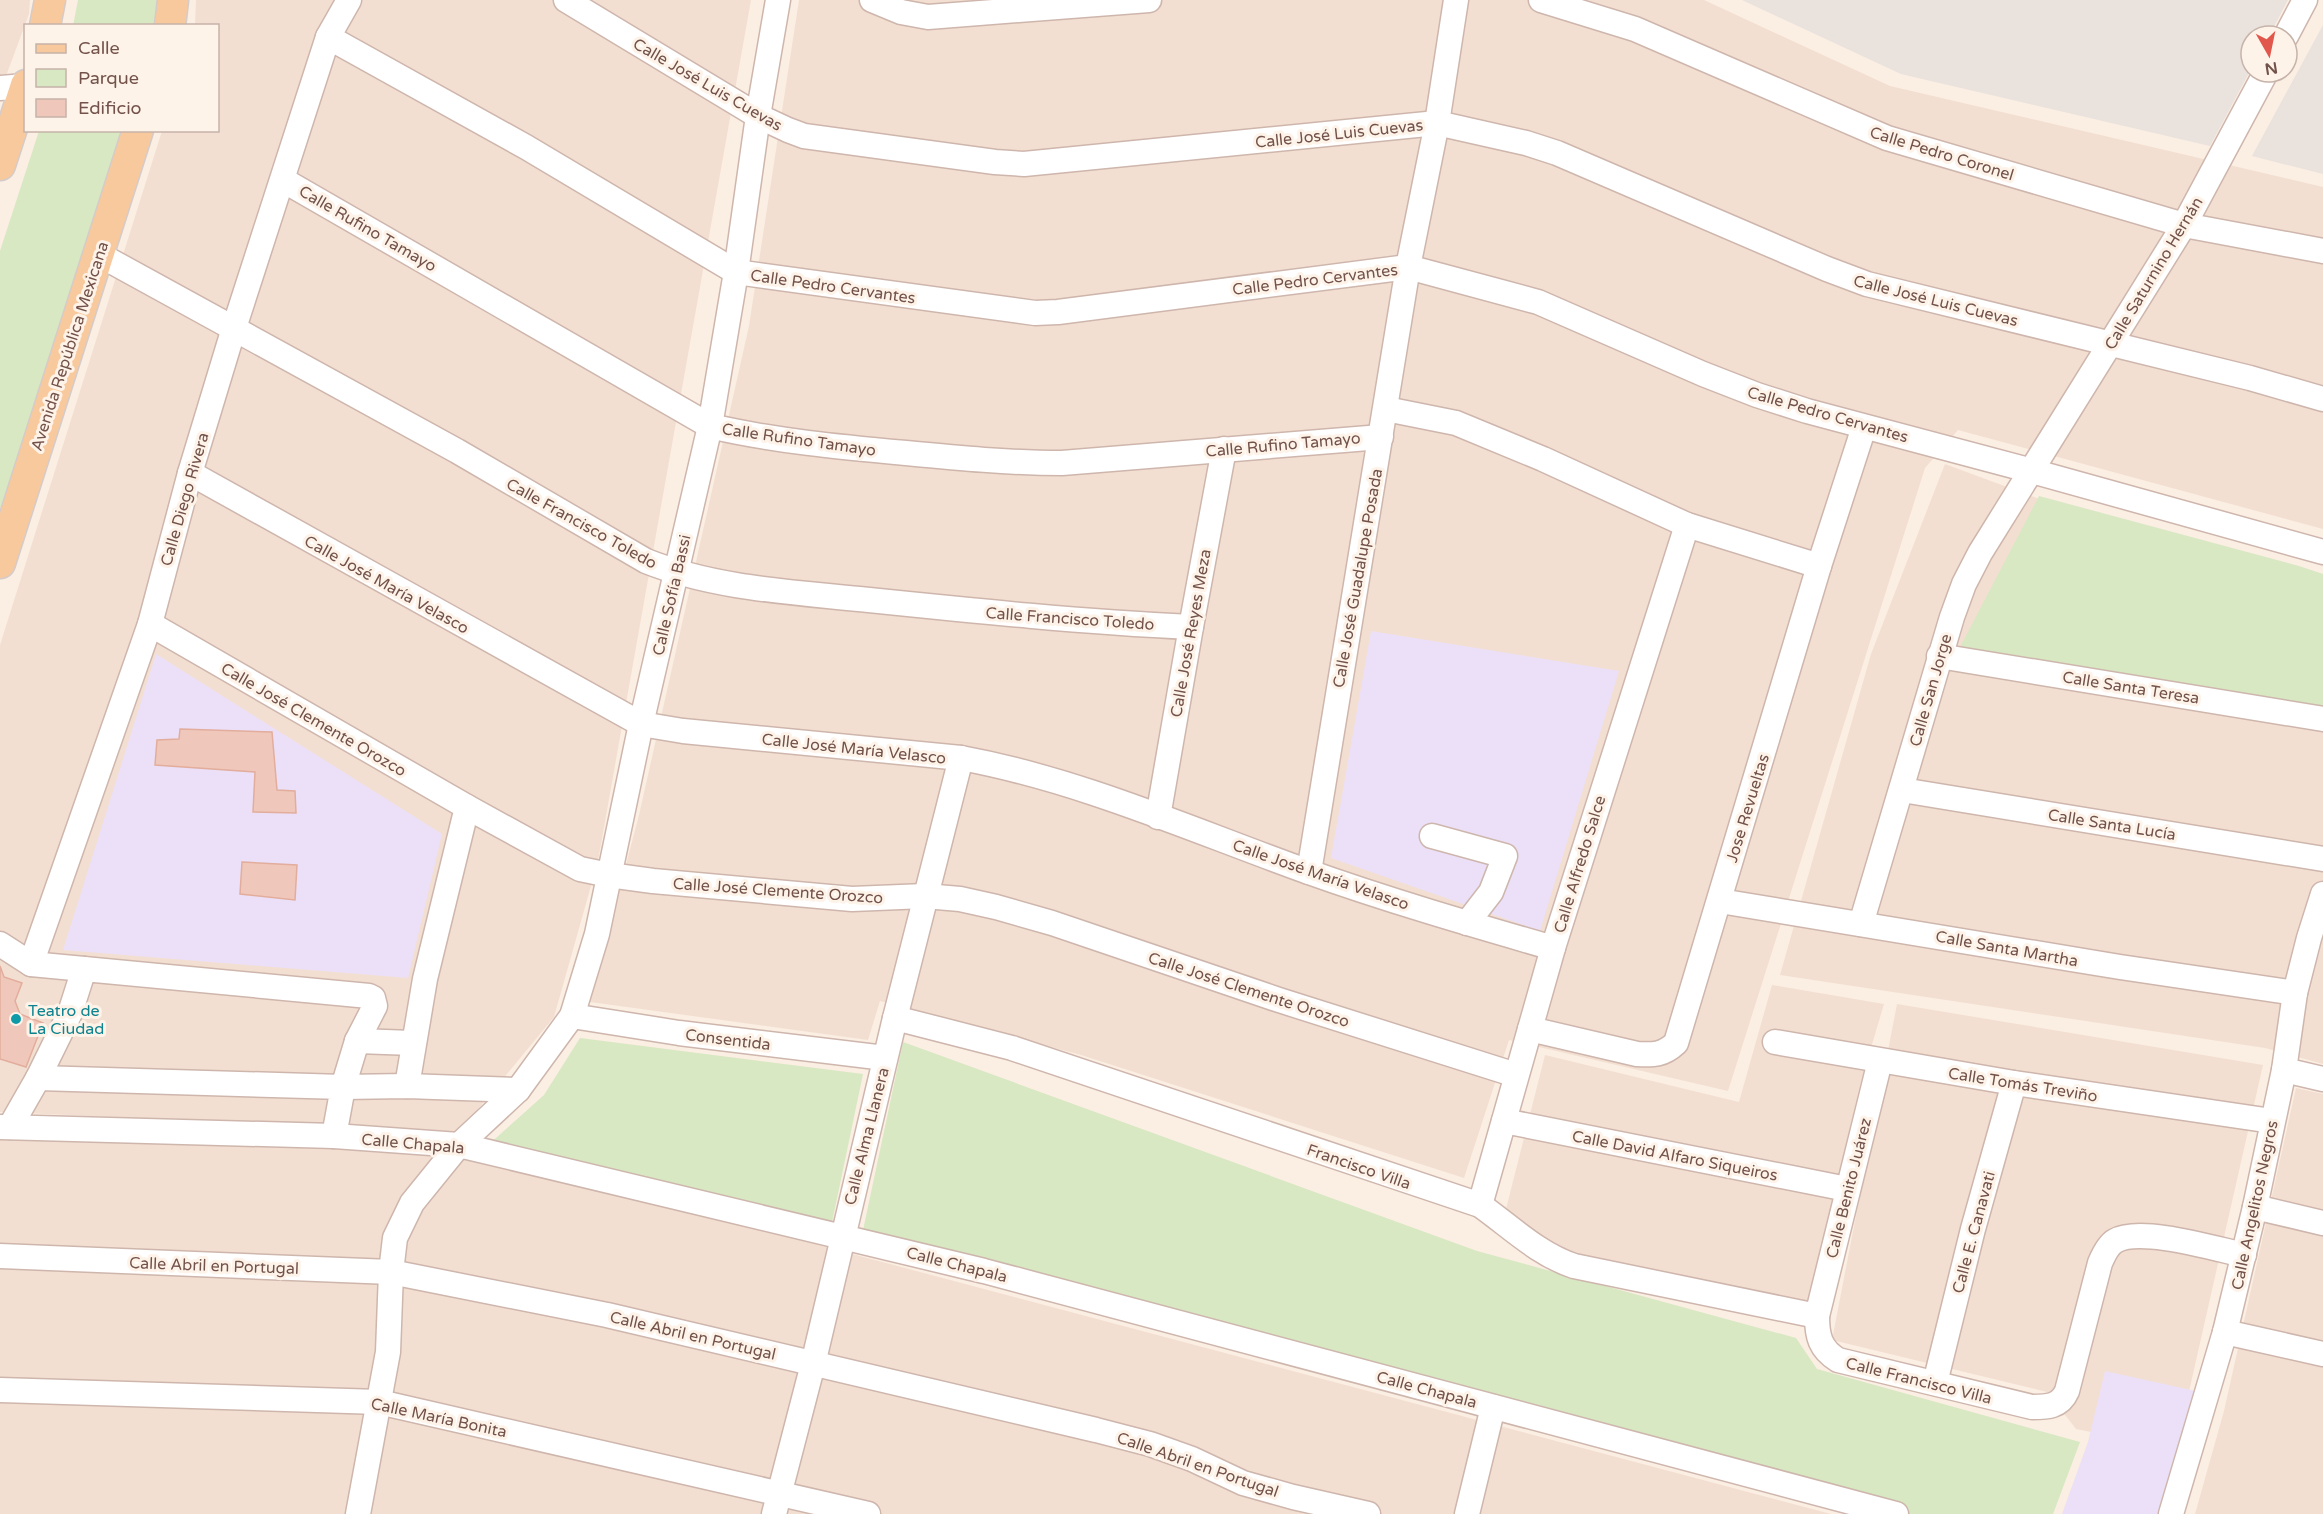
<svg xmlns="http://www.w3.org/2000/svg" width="2323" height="1514" font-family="'Varela Round',sans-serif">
  <rect width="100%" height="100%" fill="#fbeee3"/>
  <g fill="#f3dfd1">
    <polygon points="0,0 30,0 29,14 6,76 0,77"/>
    <polygon points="196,0 751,0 598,861 554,1017 459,1132 0,1112 0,645 162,131 218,130 218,26 195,25"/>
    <polygon points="799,0 1704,0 1890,86 2323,187 2323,529 1958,430 1925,468 1728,1091 1509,1040 1464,1178 1081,1055 880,1001 868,1040 590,1002 639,815 749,326"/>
    <polygon points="1945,464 2323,604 2323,1064 2265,1048 1780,975 1871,654"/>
    <polygon points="1772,985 1884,1004 1860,1085 1808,1304 1568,1257 1506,1209 1545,1055 1739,1102"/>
    <polygon points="1897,1004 2263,1065 2176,1449 2076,1429 2047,1392 1832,1340"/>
    <polygon points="2296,1088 2323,1094 2323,1514 2195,1514 2224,1411"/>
    <polygon points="0,1132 457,1149 1831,1514 0,1514"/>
  </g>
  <g fill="#eae2dd">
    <polygon points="1742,0 2288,0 2269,36 2251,36 2251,69 2210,146 1901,74"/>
    <polygon points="2323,25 2323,174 2252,156"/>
  </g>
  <g fill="#ebe0f7">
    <polygon points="1371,631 1619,671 1540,931 1331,858"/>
    <polygon points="156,654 442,834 408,978 63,950"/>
    <polygon points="2105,1371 2200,1392 2166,1514 2062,1514 2088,1442"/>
  </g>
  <g fill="#d7e8c2">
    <polygon points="78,0 160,0 158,25 73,26"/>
    <polygon points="39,131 126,131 0,509 0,251"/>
    <polygon points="2039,496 2299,566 2323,574 2323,712 1958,651"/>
    <polygon points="580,1038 863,1074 831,1227 486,1147 544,1095"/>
    <polygon points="903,1042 1477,1251 1796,1338 1817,1369 2080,1442 2053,1514 1906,1514 862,1235"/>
  </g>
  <g fill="#f0c8bb" stroke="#e2ad9c" stroke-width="1.5">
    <polygon points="180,729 272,732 277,790 295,791 296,813 253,812 255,772 155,765 157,740 179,739"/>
    <polygon points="242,862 297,865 295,900 240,894"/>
    <polygon points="0,966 4,977 22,983 15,1001 20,1014 43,1023 26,1067 0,1059"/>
  </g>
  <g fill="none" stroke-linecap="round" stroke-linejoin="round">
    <g stroke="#ceb6ad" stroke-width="27">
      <g id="minor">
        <polyline points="566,0 758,116 788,130 804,136 995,162 1024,164 1437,123 1526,143 1557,153 1827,269 1867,284 2250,378 2323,399"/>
        <polyline points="872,0 901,12 928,17 1149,0"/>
        <polyline points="1541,0 1635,29 1887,138 2184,225 2323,251"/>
        <polyline points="2286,36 2305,0"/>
        <polyline points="328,37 526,147 736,272 1035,313 1058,312 1408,267 1538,302 1703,374 1757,395 1807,411 2032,471 2323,552"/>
        <polyline points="0,88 25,86"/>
        <path d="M 283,180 L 710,426 C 775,441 840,447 906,453 C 958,458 1010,463 1062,463 L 1381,437"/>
        <path d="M 98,254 L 457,451 L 646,561 C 716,589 794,592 869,600 C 976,611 1083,622 1191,627"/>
        <polyline points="1386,409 1456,423 1543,459 1687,525 1819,566"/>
        <path d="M 190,473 L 641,724 L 683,731 L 961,758 C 1080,780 1192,830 1306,871 C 1387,900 1470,924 1553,948"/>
        <polyline points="150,624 467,807 580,869 609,875 653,881 852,899 925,896 960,899 996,907 1052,923 1279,1000 1516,1075"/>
        <polyline points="1939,656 2323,719"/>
        <polyline points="1902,790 2323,859"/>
        <polyline points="1158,817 1191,627 1224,449"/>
        <polyline points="1432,836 1505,856 1491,892 1467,923"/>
        <polyline points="1309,872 1408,267 1437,123 1456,0"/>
        <polyline points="1720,901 2120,967 2295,993"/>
        <polyline points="1861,924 1952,617 1964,584 1980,553 2184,225 2266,72"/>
        <polyline points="0,944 31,964 84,969"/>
        <polyline points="31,964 150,624 190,473 234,328 328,37 349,0"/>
        <polyline points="572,1016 679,1033 885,1058"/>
        <path d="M 895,1018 L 1012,1048 L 1480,1205 C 1511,1227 1538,1254 1574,1266 L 1817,1316"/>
        <path d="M 1530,1029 L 1637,1054 C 1654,1055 1663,1055 1676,1043 L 1819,566 L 1864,427"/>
        <polyline points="357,1041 413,1043"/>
        <polyline points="1775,1042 2014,1083 2272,1121"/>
        <path d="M 1880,1061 L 1817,1316 C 1817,1336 1820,1349 1838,1360 L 2032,1407 C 2047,1407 2060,1407 2067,1391 L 2100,1263 C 2103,1256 2108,1245 2115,1241 C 2140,1226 2216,1249 2244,1255"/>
        <polyline points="2284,1070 2323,1079"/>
        <polyline points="38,1078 343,1087 334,1136"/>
        <polyline points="407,1086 425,979 467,807"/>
        <polyline points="1504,1121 1847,1189"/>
        <polyline points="0,1127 334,1136 459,1145 984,1271 1896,1514"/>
        <polyline points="10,1127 38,1078 70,1013 84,969 369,996 373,998 375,1006 357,1041 343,1087 407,1086 518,1090"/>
        <polyline points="1480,1205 1553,948 1687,525"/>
        <polyline points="2255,1207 2323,1223"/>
        <polyline points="0,1256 391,1272 607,1315 1096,1430 1150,1444 1192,1459 1243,1483 1293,1497 1368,1514"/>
        <polyline points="2225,1332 2323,1354"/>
        <polyline points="1935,1383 1973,1229 2014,1083"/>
        <polyline points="0,1390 379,1402 868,1514"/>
        <polyline points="358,1514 388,1352 391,1272 395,1238 412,1203 459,1145 518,1090 572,1016 597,934 641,724 710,426 736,272 758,116 778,0"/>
        <polyline points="774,1514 813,1364 895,1018 961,758"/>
        <polyline points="1467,1514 1493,1407"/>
        <polyline points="2171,1514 2225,1332 2255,1207 2284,1070 2295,993 2309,938 2323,894"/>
      </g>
    </g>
    <g stroke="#d5cbc9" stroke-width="33">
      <g id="major">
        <polyline points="45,26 50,0"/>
        <polyline points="170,26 173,0"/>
        <polyline points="0,165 26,85"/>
        <polyline points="0,563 138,130"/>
      </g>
    </g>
    <use href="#minor" stroke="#fff" stroke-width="24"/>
    <use href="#major" stroke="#f8c99d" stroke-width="30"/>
  </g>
  <circle fill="#0f9aa8" stroke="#fef3e8" stroke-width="2" cx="16" cy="1019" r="6"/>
  <g text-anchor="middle" stroke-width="6" stroke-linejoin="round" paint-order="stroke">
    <g font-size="16" fill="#72524a" stroke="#fef3e8">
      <text transform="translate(708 84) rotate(30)" y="6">Calle José Luis Cuevas</text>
      <text transform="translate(1339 133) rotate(-6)" y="6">Calle José Luis Cuevas</text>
      <text transform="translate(1942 153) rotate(17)" y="6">Calle Pedro Coronel</text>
      <text transform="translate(368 228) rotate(30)" y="6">Calle Rufino Tamayo</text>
      <text transform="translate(2153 273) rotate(-59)" y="6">Calle Saturnino Hernán</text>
      <text transform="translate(1315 279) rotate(-7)" y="6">Calle Pedro Cervantes</text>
      <text transform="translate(833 286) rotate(8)" y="6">Calle Pedro Cervantes</text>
      <text transform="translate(1936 300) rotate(14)" y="6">Calle José Luis Cuevas</text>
      <text transform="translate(69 346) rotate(-72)" y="6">Avenida República Mexicana</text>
      <text transform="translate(1828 414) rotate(16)" y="6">Calle Pedro Cervantes</text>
      <text transform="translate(799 439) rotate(8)" y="6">Calle Rufino Tamayo</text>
      <text transform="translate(1283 444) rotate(-5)" y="6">Calle Rufino Tamayo</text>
      <text transform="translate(184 499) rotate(-74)" y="6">Calle Diego Rivera</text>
      <text transform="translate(582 523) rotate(29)" y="6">Calle Francisco Toledo</text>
      <text transform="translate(1357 578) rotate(-80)" y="6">Calle José Guadalupe Posada</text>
      <text transform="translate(387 584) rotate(29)" y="6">Calle José María Velasco</text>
      <text transform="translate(671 595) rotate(-77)" y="6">Calle Sofía Bassi</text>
      <text transform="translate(1070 618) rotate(4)" y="6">Calle Francisco Toledo</text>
      <text transform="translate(1190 633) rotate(-80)" y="6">Calle José Reyes Meza</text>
      <text transform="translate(2131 687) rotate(9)" y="6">Calle Santa Teresa</text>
      <text transform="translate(1930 690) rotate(-74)" y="6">Calle San Jorge</text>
      <text transform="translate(314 719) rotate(30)" y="6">Calle José Clemente Orozco</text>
      <text transform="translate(854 748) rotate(6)" y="6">Calle José María Velasco</text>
      <text transform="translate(1747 808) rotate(-73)" y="6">Jose Revueltas</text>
      <text transform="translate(2112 824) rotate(9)" y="6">Calle Santa Lucía</text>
      <text transform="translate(1579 864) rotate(-73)" y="6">Calle Alfredo Salce</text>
      <text transform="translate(1321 874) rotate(19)" y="6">Calle José María Velasco</text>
      <text transform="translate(778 890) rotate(4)" y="6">Calle José Clemente Orozco</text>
      <text transform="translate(2007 948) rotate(10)" y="6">Calle Santa Martha</text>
      <text transform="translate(1249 989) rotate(18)" y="6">Calle José Clemente Orozco</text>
      <text transform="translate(728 1039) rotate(7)" y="6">Consentida</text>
      <text transform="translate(2023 1084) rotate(9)" y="6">Calle Tomás Treviño</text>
      <text transform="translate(866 1136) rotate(-76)" y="6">Calle Alma Llanera</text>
      <text transform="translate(413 1143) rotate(5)" y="6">Calle Chapala</text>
      <text transform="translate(1675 1155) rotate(11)" y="6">Calle David Alfaro Siqueiros</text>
      <text transform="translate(1359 1166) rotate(19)" y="6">Francisco Villa</text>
      <text transform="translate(1848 1188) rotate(-76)" y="6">Calle Benito Juárez</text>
      <text transform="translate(2254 1205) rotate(-78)" y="6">Calle Angelitos Negros</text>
      <text transform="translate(1973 1232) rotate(-75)" y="6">Calle E. Canavati</text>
      <text transform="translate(957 1264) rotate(14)" y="6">Calle Chapala</text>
      <text transform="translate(214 1265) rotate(2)" y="6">Calle Abril en Portugal</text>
      <text transform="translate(693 1335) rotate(13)" y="6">Calle Abril en Portugal</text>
      <text transform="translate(1919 1380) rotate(14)" y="6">Calle Francisco Villa</text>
      <text transform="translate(1427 1389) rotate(15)" y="6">Calle Chapala</text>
      <text transform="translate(439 1417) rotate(12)" y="6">Calle María Bonita</text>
      <text transform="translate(1198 1464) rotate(19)" y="6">Calle Abril en Portugal</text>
    </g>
    <g font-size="16" fill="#0d838f" stroke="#fef3e8" text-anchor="start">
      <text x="28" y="1016">Teatro de<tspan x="28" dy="18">La Ciudad</tspan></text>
    </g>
  </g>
  <rect x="24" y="24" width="195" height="108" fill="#fef3e8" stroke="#c6b3a9" stroke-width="1.5"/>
  <rect x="36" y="44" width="30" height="9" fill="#f8c99d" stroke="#c6b3a9" stroke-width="1.5"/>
  <text x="78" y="54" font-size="18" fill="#72524a">Calle</text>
  <rect x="36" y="69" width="30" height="18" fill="#d7e8c2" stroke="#c6b3a9" stroke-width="1.5"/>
  <text x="78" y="84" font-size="18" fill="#72524a">Parque</text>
  <rect x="36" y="99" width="30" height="18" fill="#f0c8bb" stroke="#c6b3a9" stroke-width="1.5"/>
  <text x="78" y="114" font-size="18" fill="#72524a">Edificio</text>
  <g transform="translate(2269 54) rotate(171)"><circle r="28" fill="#fef3e8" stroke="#c6b3a9" stroke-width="1.5"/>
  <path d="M0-4.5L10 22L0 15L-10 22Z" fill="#e1574c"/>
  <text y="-9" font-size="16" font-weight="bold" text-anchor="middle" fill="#72524a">N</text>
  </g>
</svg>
